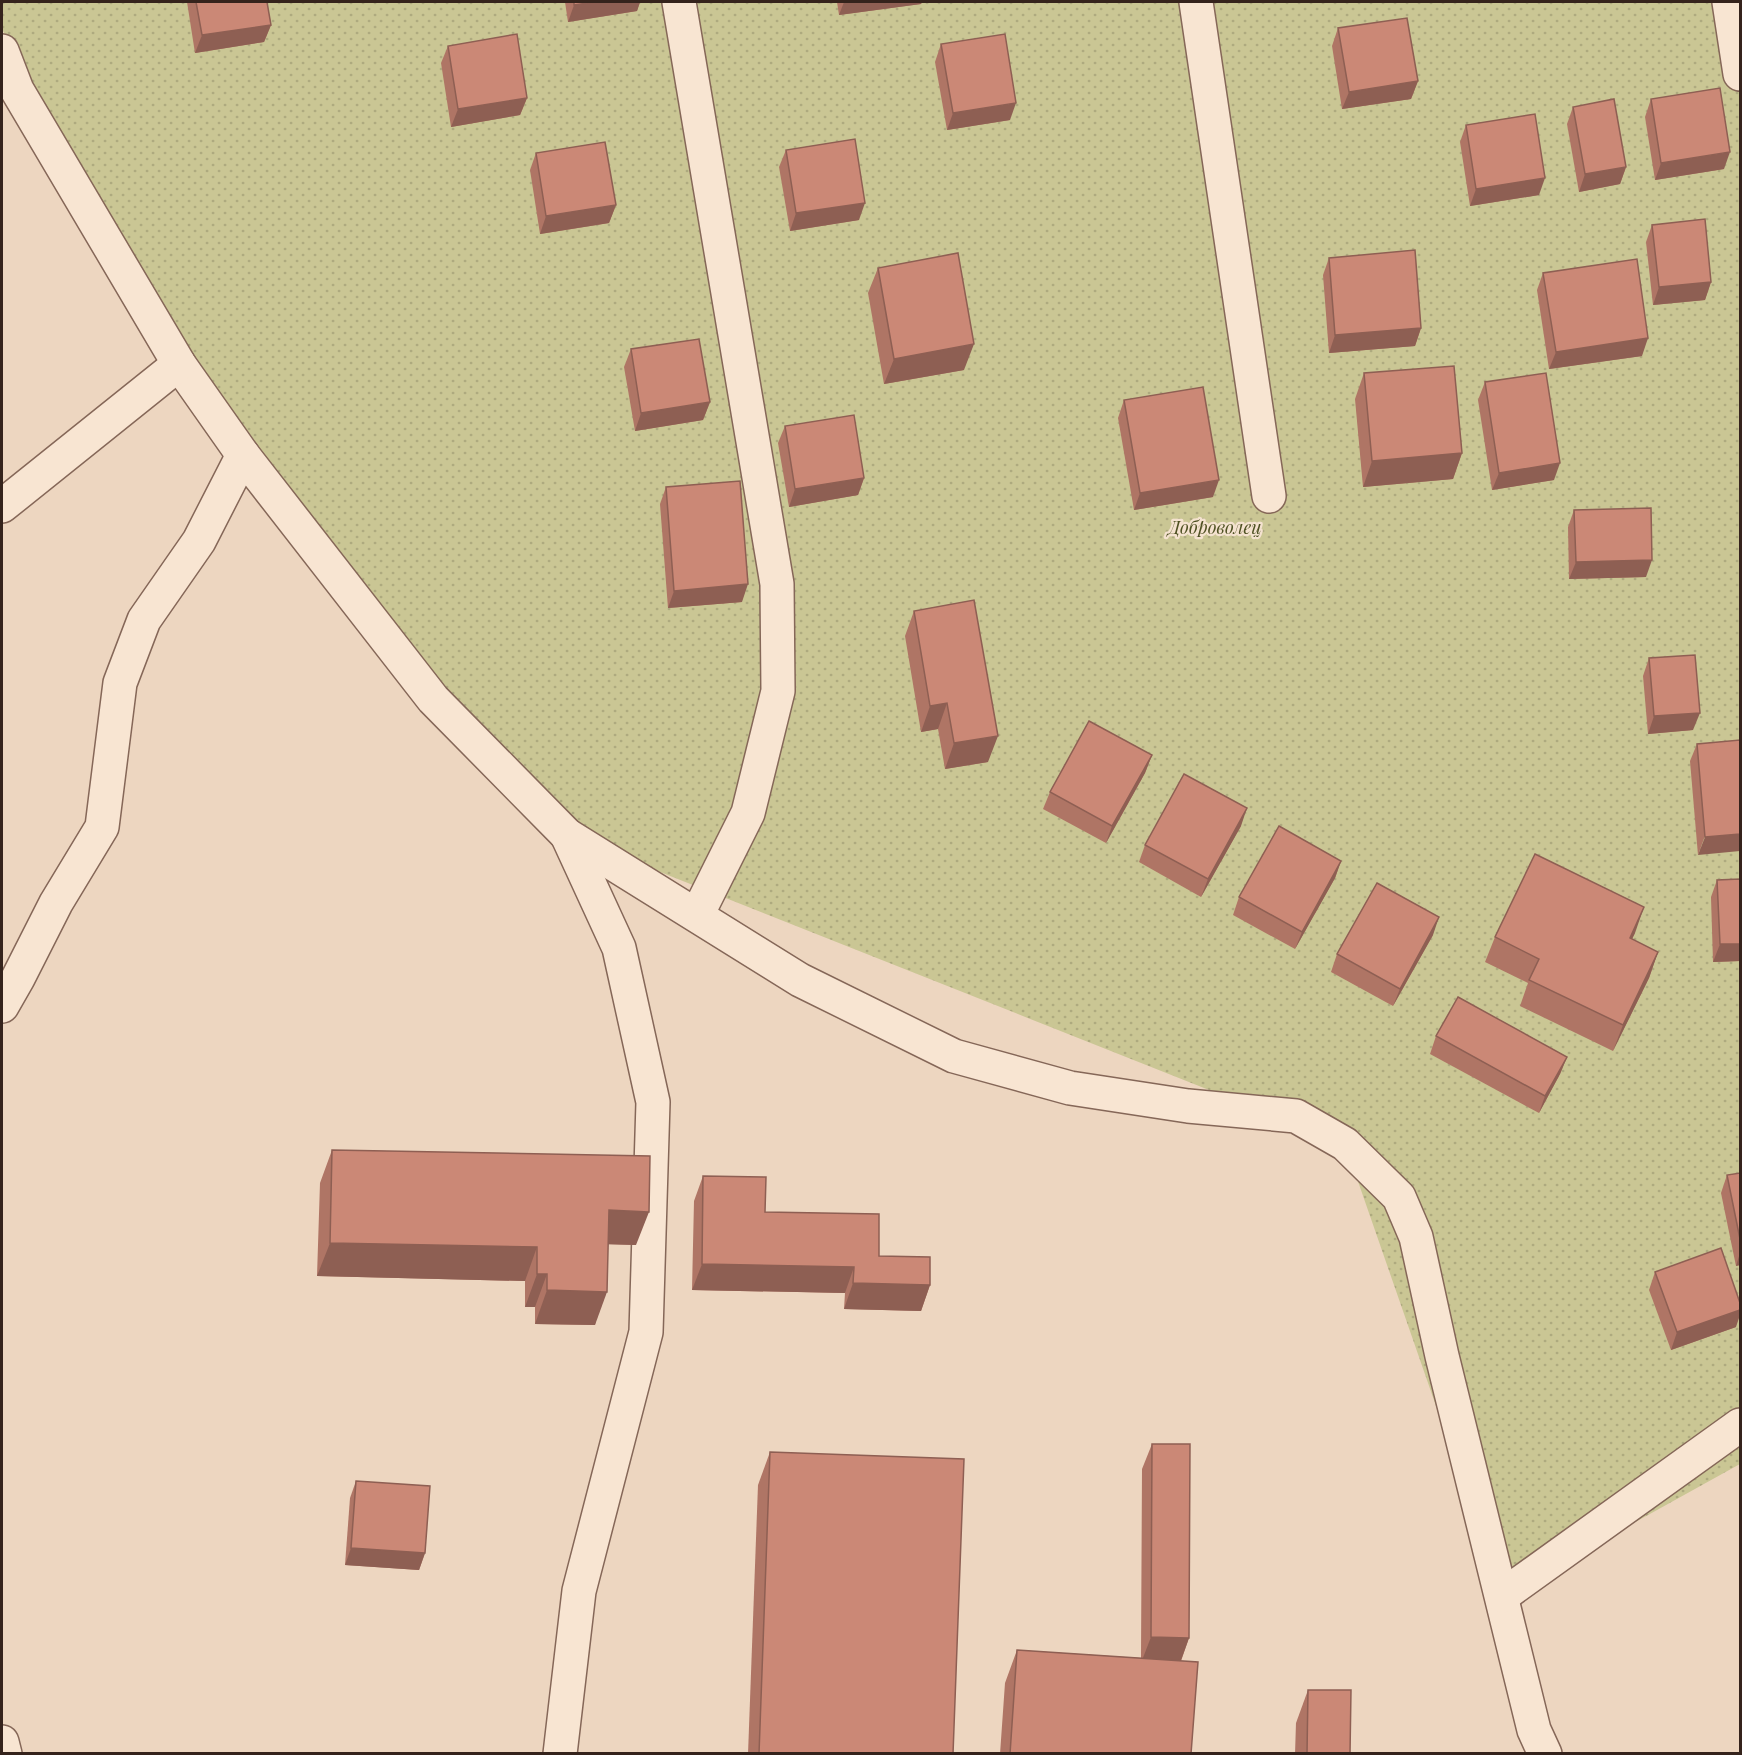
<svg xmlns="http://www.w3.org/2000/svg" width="1742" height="1755" font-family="'Playfair Display',serif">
  <defs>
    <pattern id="garden-dots" width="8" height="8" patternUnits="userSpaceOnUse" patternTransform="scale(1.5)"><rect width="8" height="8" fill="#cac694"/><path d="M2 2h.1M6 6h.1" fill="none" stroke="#aeaa7f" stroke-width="1.8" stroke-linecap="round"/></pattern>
  </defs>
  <rect width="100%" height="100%" fill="#edd6c0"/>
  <polygon fill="url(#garden-dots)" points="2,2 1740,2 1740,1464 1502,1596 1345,1144 567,835 179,364 2,29"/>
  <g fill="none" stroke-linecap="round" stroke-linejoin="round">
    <g stroke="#856758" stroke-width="36">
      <g id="minor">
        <polyline points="679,2 777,584 778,691 748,813 697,915"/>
        <polyline points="1196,2 1269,496"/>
        <polyline points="1729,2 1740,74"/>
        <polyline points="2,51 17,90 179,364 243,455 433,699 567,835 800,980 954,1056 1070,1088 1188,1106 1296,1116 1345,1144 1399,1197 1416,1237 1442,1356 1534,1730 1545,1754"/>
        <polyline points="2,506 179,364"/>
        <polyline points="2,1006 18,978 56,903 102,827 120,683 144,620 199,541 243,455"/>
        <polyline points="1502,1596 1740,1425"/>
        <polyline points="2,1742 5,1754"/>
        <polyline points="560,1754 579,1591 646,1332 653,1102 619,948 567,835"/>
      </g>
    </g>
    <use href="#minor" stroke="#f8e5d2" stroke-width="33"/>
  </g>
  <g fill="#af7565">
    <polygon points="187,2 267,2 271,25 264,42 195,53"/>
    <polygon points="565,2 640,2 637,11 568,22"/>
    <polygon points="837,2 922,2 921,4 839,15"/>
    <polygon points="1338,28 1418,81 1411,99 1342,109 1332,46"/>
    <polygon points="941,44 1010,120 947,130 935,62"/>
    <polygon points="448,46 527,98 520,115 451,127 441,63"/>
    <polygon points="1651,99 1724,169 1655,180 1645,117"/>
    <polygon points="1573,107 1626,167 1620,184 1579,192 1567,124"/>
    <polygon points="1466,125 1539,195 1470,206 1460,142"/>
    <polygon points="786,150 859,220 790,231 779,167"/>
    <polygon points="536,153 616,205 609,223 540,234 530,170"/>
    <polygon points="1652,225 1711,282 1705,300 1653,305 1646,242"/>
    <polygon points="1329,258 1421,328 1415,346 1329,353 1323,275"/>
    <polygon points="878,268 964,370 884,384 868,293"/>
    <polygon points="1543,273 1642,356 1549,369 1537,290"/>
    <polygon points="631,349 710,402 703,420 635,431 624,367"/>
    <polygon points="1364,373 1462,453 1453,479 1363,487 1355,399"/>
    <polygon points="1485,382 1554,480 1492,490 1478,400"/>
    <polygon points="1124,400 1213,497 1134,510 1118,418"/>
    <polygon points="785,426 864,478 858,495 789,507 778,443"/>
    <polygon points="666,487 742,602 668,608 660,504"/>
    <polygon points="1574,510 1646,577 1569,579 1568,527"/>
    <polygon points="914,611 988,762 945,769 938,729 921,732 905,636"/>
    <polygon points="1649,658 1693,730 1648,734 1643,676"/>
    <polygon points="1740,740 1698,855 1690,761 1697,744"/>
    <polygon points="1152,755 1145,773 1106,843 1043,809 1050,792"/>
    <polygon points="1241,826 1201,897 1139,862 1145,845"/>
    <polygon points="1341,861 1335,878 1295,949 1233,915 1239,897"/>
    <polygon points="1717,880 1740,961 1713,962 1711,897"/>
    <polygon points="1635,933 1632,939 1658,952 1649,978 1613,1051 1520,1006 1528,983 1485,962 1495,937"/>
    <polygon points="1433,935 1393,1006 1331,972 1337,954"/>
    <polygon points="1436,1036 1567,1057 1560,1074 1539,1113 1430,1054"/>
    <polygon points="332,1150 636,1245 608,1244 595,1325 535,1324 535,1307 525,1307 525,1281 317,1276 320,1183"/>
    <polygon points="1740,1173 1740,1265 1736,1266 1721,1193 1727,1175"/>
    <polygon points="703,1176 765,1212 879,1256 930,1285 921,1311 844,1309 845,1293 692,1290 694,1201"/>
    <polygon points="1655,1272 1736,1327 1671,1350 1649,1290"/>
    <polygon points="1152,1444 1189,1638 1181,1661 1191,1754 1000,1754 1005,1683 1017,1650 1141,1658 1142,1469"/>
    <polygon points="770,1452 953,1754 748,1754 758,1485"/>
    <polygon points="356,1481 425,1553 419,1570 345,1565 350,1498"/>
    <polygon points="1308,1690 1350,1754 1295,1754 1296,1723"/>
  </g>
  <g fill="#8e5f53">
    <polygon points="594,2 640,2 637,11 568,22 574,5"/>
    <polygon points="844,2 922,2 921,4 839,15"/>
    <polygon points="271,25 264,42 195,53 202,35"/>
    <polygon points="1418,81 1411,99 1342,109 1349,92"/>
    <polygon points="527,98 520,115 451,127 458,109"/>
    <polygon points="1016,103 1010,120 947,130 953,113"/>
    <polygon points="1730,152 1724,169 1655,180 1661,163"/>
    <polygon points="1626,167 1620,184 1579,192 1585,174"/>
    <polygon points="1545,178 1539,195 1470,206 1476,189"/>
    <polygon points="865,203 859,220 790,231 796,213"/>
    <polygon points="616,205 609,223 540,234 546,216"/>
    <polygon points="1711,282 1705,300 1653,305 1659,287"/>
    <polygon points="1421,328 1415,346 1329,353 1335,335"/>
    <polygon points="1648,338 1642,356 1549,369 1556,352"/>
    <polygon points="974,344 964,370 884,384 894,359"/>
    <polygon points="710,402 703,420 635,431 641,413"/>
    <polygon points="1462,453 1453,479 1363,487 1372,461"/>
    <polygon points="1560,463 1554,480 1492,490 1499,473"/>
    <polygon points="864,478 858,495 789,507 795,489"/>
    <polygon points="1219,480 1213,497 1134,510 1140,493"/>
    <polygon points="1652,560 1646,577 1569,579 1576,562"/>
    <polygon points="748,584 742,602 668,608 674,591"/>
    <polygon points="947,703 938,729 921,732 930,706"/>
    <polygon points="1700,713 1693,730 1648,734 1654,716"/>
    <polygon points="998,736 988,762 945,769 954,743"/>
    <polygon points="1152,755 1145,773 1106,843 1112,826"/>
    <polygon points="1247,808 1241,826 1201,897 1208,879"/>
    <polygon points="1740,834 1740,851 1698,855 1705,837"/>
    <polygon points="1341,861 1335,878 1295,949 1302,932"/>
    <polygon points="1644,907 1635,933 1620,963 1630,938"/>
    <polygon points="1439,917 1433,935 1393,1006 1400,989"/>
    <polygon points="1720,944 1740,944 1740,961 1713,962"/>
    <polygon points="1658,952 1649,978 1613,1051 1623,1025"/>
    <polygon points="1567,1057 1560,1074 1539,1113 1545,1096"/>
    <polygon points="609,1210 649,1212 636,1245 597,1244"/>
    <polygon points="330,1243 537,1247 525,1281 317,1276"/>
    <polygon points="1740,1253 1740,1265 1736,1266"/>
    <polygon points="702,1264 854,1267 845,1293 692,1290"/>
    <polygon points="537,1274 547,1274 535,1307 525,1307"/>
    <polygon points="853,1283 930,1285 921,1311 844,1309"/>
    <polygon points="547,1290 607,1292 595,1325 535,1324"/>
    <polygon points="1740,1310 1740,1315 1736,1327 1671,1350 1677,1332"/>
    <polygon points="351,1548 425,1553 419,1570 345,1565"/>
    <polygon points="1151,1637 1189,1638 1180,1663 1141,1663"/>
  </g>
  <g fill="#cb8876" stroke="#8e5f53" stroke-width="1.5">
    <polygon points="196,2 267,2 271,25 202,35"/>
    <polygon points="574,2 594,2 574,5"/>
    <polygon points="1407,18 1418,81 1349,92 1338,28"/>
    <polygon points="517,34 527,98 458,109 448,46"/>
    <polygon points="1005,34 1016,103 953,113 941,44"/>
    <polygon points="1720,88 1730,152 1661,163 1651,99"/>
    <polygon points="1614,99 1626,167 1585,174 1573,107"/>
    <polygon points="1535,114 1545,178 1476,189 1466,125"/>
    <polygon points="855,139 865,203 796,213 786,150"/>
    <polygon points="605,142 616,205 546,216 536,153"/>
    <polygon points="1705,219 1711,282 1659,287 1652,225"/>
    <polygon points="1415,250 1421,328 1335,335 1329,258"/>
    <polygon points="958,253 974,344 894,359 878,268"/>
    <polygon points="1637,259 1648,338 1556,352 1543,273"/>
    <polygon points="699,339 710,402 641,413 631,349"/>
    <polygon points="1454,366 1462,453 1372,461 1364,373"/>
    <polygon points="1546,373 1560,463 1499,473 1485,382"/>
    <polygon points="1203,387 1219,480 1140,493 1124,400"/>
    <polygon points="854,415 864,478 795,489 785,426"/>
    <polygon points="740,481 748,584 674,591 666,487"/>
    <polygon points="1651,508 1652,560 1576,562 1574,510"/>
    <polygon points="974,600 998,736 954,743 947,703 930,706 914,611"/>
    <polygon points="1695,655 1700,713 1654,716 1649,658"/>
    <polygon points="1089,721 1152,755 1112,826 1050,792"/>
    <polygon points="1740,740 1740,834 1705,837 1697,744"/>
    <polygon points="1184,774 1247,808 1208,879 1145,845"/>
    <polygon points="1279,826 1341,861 1302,932 1239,897"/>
    <polygon points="1535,854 1644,907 1630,938 1658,952 1623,1025 1529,980 1539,959 1495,937"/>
    <polygon points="1740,879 1740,944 1720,944 1717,880"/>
    <polygon points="1377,883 1439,917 1400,989 1337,954"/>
    <polygon points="1458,997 1567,1057 1545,1096 1436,1036"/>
    <polygon points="332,1150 650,1156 649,1212 609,1210 607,1292 547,1290 547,1274 537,1274 537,1247 330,1243"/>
    <polygon points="1740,1173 1740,1239 1727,1175"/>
    <polygon points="703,1176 766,1177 765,1212 879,1214 879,1256 930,1257 930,1285 853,1283 854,1267 702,1264"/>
    <polygon points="1721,1248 1740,1303 1740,1310 1677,1332 1655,1272"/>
    <polygon points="1152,1444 1190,1444 1189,1638 1151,1637"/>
    <polygon points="770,1452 964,1459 953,1754 759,1754"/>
    <polygon points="356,1481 430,1486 425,1553 351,1548"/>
    <polygon points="1017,1650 1198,1662 1191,1754 1010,1754"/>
    <polygon points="1308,1690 1351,1690 1350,1754 1307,1754"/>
  </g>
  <g text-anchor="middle" stroke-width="4.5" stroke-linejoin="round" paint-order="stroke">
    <g font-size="18" font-style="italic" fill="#4f5123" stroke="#f4e2cf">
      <text x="1215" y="534">Доброволец</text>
    </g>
  </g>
  <rect width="1742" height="1755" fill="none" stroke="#35231c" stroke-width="6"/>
</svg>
